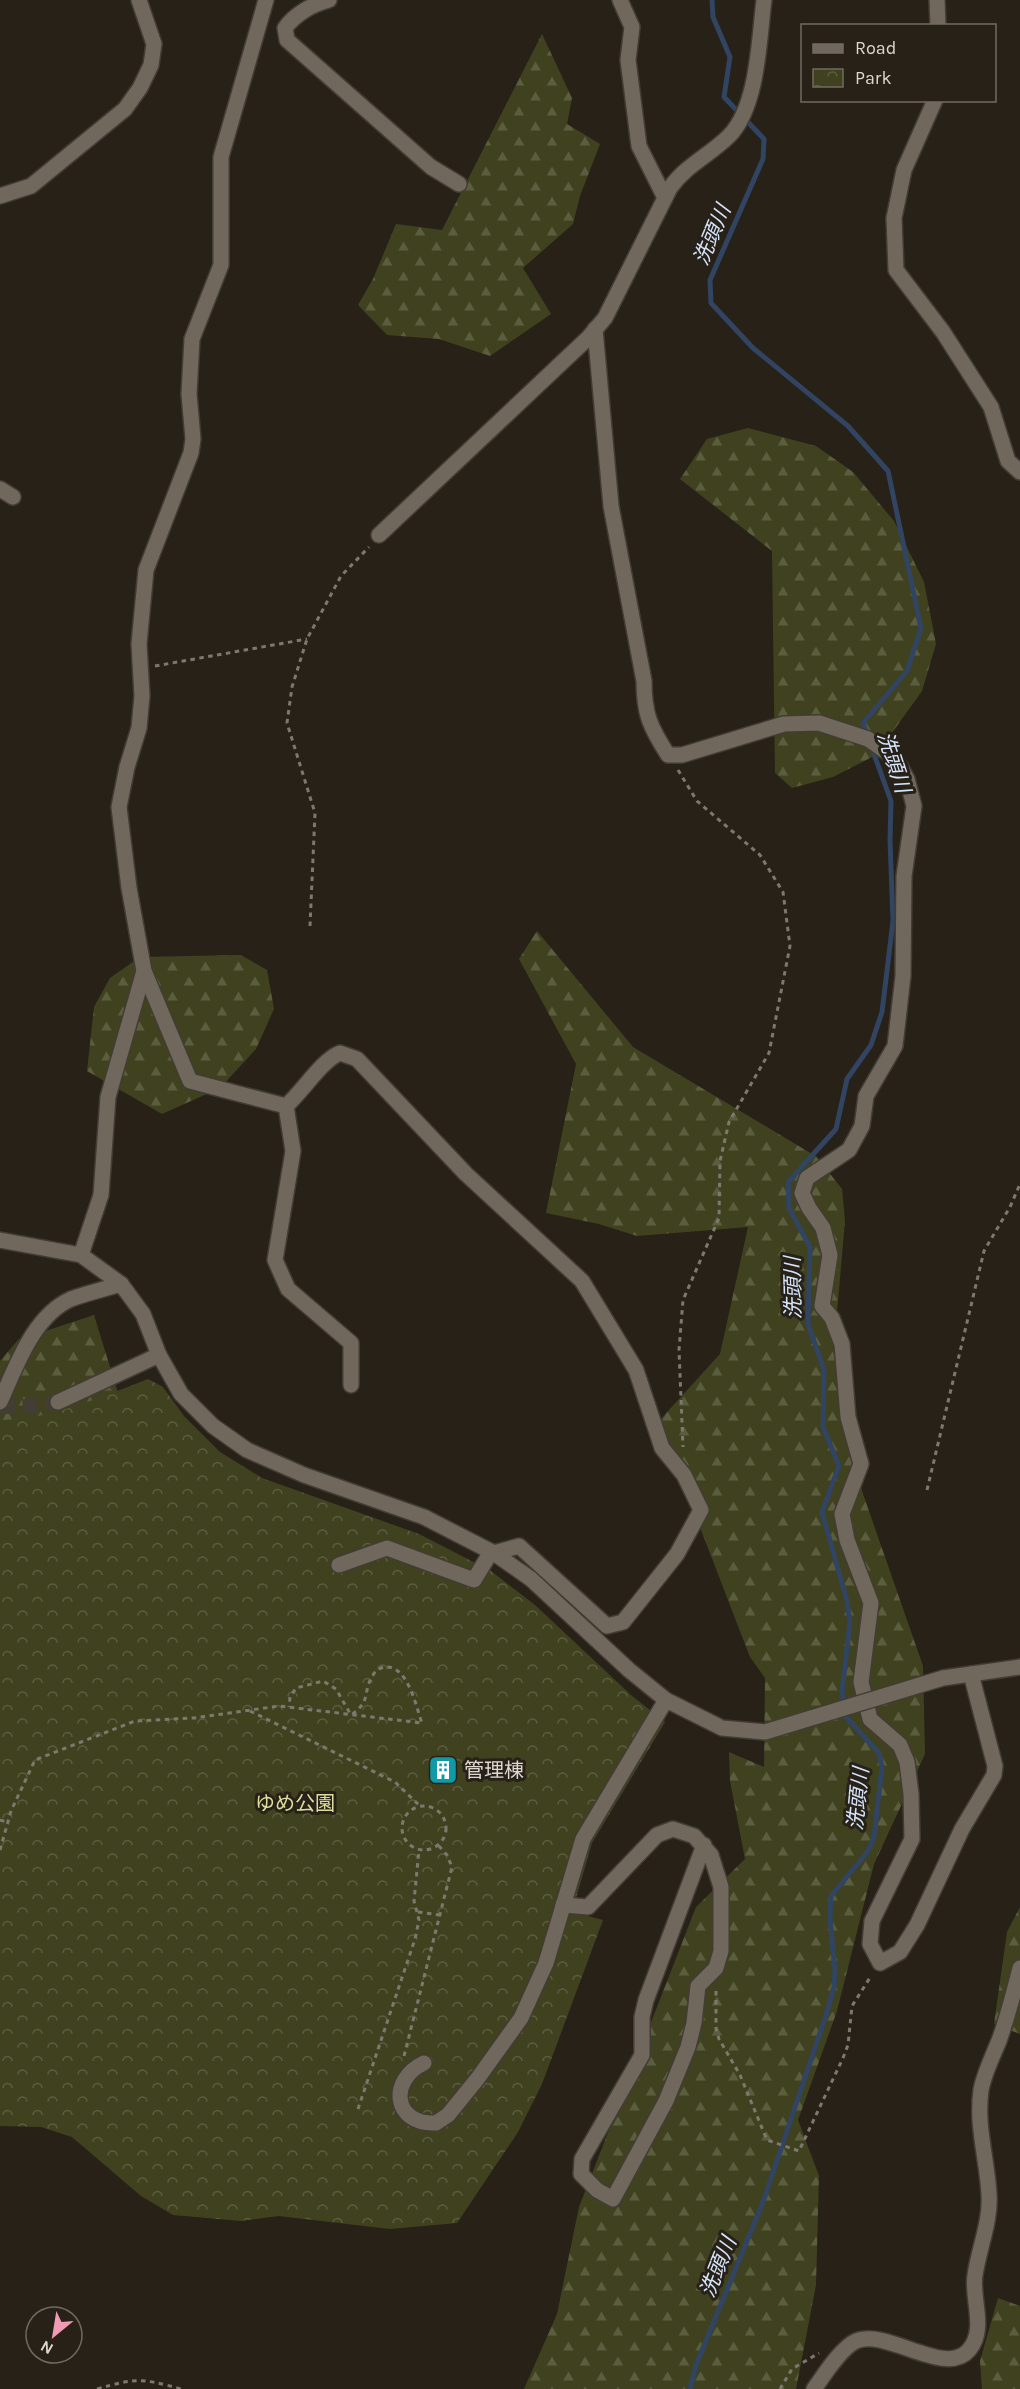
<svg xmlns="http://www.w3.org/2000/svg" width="1020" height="2389" font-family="Karla,'Noto Sans JP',sans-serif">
  <defs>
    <pattern id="forest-firs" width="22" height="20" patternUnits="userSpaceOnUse" patternTransform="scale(1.5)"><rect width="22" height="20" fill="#40421f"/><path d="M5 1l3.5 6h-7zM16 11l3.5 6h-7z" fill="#5b5d3f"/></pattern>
    <pattern id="park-crowns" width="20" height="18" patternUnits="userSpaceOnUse" patternTransform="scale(1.5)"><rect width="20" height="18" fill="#40421f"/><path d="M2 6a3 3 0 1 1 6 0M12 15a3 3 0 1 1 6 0" fill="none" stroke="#5b5d3f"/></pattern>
  </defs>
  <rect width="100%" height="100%" fill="#282118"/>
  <g fill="url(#forest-firs)">
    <polygon points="542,34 572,98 567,124 600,144 580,196 573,224 523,268 551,314 490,356 439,339 387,335 358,305 373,279 396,224 442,230"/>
    <polygon points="748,428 816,446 853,472 894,521 924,582 936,644 922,691 876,755 833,777 792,788 775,773 772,551 680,479 707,439"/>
    <polygon points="537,931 633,1047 817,1157 842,1189 845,1221 834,1346 842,1415 862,1491 923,1666 925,1754 874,1864 837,2011 798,2120 819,2176 816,2285 796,2389 524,2389 557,2314 579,2207 696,1907 745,1859 730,1781 729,1752 764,1767 765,1678 750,1657 659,1421 720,1354 748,1227 637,1236 599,1224 546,1213 576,1064 519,959"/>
    <polygon points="241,955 267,970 274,1009 256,1049 220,1088 162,1114 87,1071 94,1007 110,978 140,957"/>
    <polygon points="94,1315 139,1461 0,1518 0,1361 18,1340"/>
    <polygon points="1020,1907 1020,2034 994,2024 1007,1932"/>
    <polygon points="998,2298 1020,2306 1020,2389 982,2389 980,2361"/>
  </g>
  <path fill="url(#park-crowns)" d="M 148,1379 L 163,1387 L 184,1416 L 220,1452 L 262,1478 L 419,1534 L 491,1571 L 535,1605 L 631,1695 L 665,1722 L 592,1843 L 572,1912 L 603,1920 L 542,2084 L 518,2132 L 457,2223 L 390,2229 L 279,2216 L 241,2221 L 173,2215 L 141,2196 L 72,2137 L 41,2127 L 0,2126 L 0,1424 L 2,1420 C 52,1419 101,1397 148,1379 Z"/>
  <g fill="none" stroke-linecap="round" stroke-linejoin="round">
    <g stroke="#314461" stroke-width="5">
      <polyline points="712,0 713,17 730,57 724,97 764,139 763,159 710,280 711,303 753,348 848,426 888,471 921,628 907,671 863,723 868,737"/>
      <polyline points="690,2389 696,2365 763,2202 826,2015 834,1987 835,1971 830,1919 831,1896 868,1851 874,1837 882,1767 879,1753 845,1716 842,1691 850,1623 847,1601 822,1512 839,1466 823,1427 824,1370 808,1324 810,1247 789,1208 788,1182 836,1129 847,1079 871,1045 882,1012 893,921 890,840 891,801 871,746"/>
    </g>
    <polyline stroke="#433d34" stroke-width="15" stroke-dasharray="15 8" stroke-linecap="butt" points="0,1406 20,1407 58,1402"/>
    <g stroke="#423c35" stroke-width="18">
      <g id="minor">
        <path d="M 329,0 C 313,4 295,14 285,28 L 287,40 L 431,167 L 459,184"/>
        <polyline points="620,0 632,27 628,60 639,146 665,198"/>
        <polyline points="937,0 938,26"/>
        <polyline points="935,100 904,170 894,218 896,270 943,332 991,407 1008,461 1020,472"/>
        <polyline points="0,196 31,186 125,109 140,88 151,65 154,44 139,0"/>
        <path d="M 595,329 L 611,506 L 644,681 C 644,714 650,727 668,755 L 682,755 L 784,724 L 819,723 L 868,739 L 896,759 L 907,779 L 914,806 L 904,876 L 903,976 L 895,1046 L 866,1096 L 862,1126 L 849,1150 L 807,1178 L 802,1193 L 809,1208 L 823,1228 L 830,1255 L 822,1306 L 832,1318 L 842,1344 L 848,1417 L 861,1464 L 842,1514 L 847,1540 L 871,1603 L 861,1682 L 870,1719 L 900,1745 L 907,1762 L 911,1794 L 912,1839 L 872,1921 L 870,1944 L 880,1963 L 900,1952 L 917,1925 L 962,1829 L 994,1775 L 995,1766 L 971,1674"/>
        <polyline points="0,489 13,497"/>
        <path d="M 379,535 L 588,338 L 605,318 L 670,188 C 686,165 710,155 729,136 C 758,107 759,39 764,0"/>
        <polyline points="144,971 190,1081 286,1106 293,1151 275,1260 288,1289 351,1343 351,1385"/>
        <path d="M 286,1106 C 303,1091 322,1060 340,1053 L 357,1059 L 466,1174 L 582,1281 L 636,1370 L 662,1448 L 684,1475 L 701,1510 L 677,1554 L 623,1622 L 607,1626 L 519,1546 L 494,1553"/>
        <polyline points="0,1240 81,1255 121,1284 143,1314 159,1355 181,1394 213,1426 247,1450 304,1475 424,1517 494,1553 531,1579 629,1670 666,1700 722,1728"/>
        <polyline points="81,1255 101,1195 108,1097 144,971 129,888 119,807 127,767 139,728 142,696 139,644 146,570 191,453 193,439 189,394 192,339 221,265 221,157 266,0"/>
        <path d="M 0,1402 C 16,1367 33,1316 71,1299 C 87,1293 105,1289 121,1284"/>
        <polyline points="58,1402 159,1355"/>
        <polyline points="339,1565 387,1548 474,1580 491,1552"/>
        <polyline points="943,1678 1020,1667"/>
        <polyline points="563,1905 588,1907 657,1835 673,1829 694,1836 711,1855 721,1887 721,1951 716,1968 698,1986 694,2023 688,2047 666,2101 613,2199 597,2190 581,2174 582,2159 642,2055 642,2017 646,2000 704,1845"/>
        <path d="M 424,2063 C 388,2080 393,2125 436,2123 L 448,2115 L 478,2078 L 521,2018 L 546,1963 L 583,1839 L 666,1700"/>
        <path d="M 814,2389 C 824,2375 841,2348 856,2341 C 887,2328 945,2378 969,2350 C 987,2329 971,2298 975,2275 C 979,2248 991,2221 989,2194 C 987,2158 976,2126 981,2090 C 984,2073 994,2054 1000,2038 C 1008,2015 1014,1992 1020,1968"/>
      </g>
    </g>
    <g stroke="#7e7870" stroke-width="3" stroke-dasharray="4.5 4.5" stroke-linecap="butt">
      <polyline points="155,666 307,639"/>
      <polyline points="678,770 697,801 760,855 783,892 790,946 769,1053 729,1122 720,1161 719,1218 683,1300 679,1350 683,1447"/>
      <polyline points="310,926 315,813 287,723 292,687 307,639 341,576 369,547"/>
      <polyline points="927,1490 984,1251 1010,1207 1020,1184"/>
      <polyline points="250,1711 395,1782 420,1806"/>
      <circle cx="424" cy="1828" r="22"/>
      <polyline points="0,1820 9,1823"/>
      <path d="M 0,1850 L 11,1811 L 35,1760 L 135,1721 L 194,1718 L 279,1706 L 422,1723 C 416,1707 408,1664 384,1667 C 380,1668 375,1671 373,1675 C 362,1692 372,1701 351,1715 L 336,1689 L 323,1681 L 296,1688 L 290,1697 L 289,1707"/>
      <polyline points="418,1912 440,1915"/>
      <polyline points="716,1991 716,2029 719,2039 740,2075 767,2140 799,2151 843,2058 848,2045 852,2006 871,1976"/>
      <polyline points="404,2056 452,1867 447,1855 438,1845"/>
      <polyline points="358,2109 415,1939 419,1920 414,1901 419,1850"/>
      <path d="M 97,2389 C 136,2378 141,2378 181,2389"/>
      <polyline points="780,2389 792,2369 819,2353"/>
    </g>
    <use href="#minor" stroke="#70685d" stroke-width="15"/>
    <g stroke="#423c35" stroke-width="18" stroke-linecap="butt">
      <polyline id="minor-bridge" points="722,1728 765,1732 943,1678"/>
    </g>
    <use href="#minor-bridge" stroke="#70685d" stroke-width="15"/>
  </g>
  <defs>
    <g id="building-square" transform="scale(1.5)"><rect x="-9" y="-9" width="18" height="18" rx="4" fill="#0f9aa8" stroke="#282118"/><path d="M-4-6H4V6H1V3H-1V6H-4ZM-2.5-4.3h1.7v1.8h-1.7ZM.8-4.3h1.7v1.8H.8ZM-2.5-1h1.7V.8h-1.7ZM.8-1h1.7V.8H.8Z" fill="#fff"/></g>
  </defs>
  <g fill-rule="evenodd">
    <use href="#building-square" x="443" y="1770"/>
  </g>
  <g text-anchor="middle" stroke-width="6" stroke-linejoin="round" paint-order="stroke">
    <g font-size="20" fill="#ddd9d2" stroke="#282118" text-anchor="start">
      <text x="464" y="1777">管理棟</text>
    </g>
    <g font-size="20" fill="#dbdf9d" stroke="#282118">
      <text x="295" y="1810">ゆめ公園</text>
    </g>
    <g font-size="21" font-style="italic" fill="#d6e5fb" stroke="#282118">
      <text transform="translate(712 235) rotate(-67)" y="7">洗頭川</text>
      <text transform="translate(894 762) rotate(72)" y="7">洗頭川</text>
      <text transform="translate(793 1288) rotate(-91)" y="7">洗頭川</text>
      <text transform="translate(858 1799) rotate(-84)" y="7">洗頭川</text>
      <text transform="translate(718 2267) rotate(-68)" y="7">洗頭川</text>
    </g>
  </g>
  <rect x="801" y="24" width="195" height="78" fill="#282118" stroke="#706b62" stroke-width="1.5"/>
  <rect x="813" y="44" width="30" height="9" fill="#70685d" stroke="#706b62" stroke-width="1.5"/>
  <text x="855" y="54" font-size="18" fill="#ddd9d2">Road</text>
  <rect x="813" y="69" width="30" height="18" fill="url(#park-crowns)" stroke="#706b62" stroke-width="1.5"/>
  <text x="855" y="84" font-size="18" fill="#ddd9d2">Park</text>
  <g transform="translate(54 2335) rotate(210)"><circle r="28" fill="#282118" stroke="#706b62" stroke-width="1.5"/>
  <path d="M0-4.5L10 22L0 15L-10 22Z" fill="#f09ab5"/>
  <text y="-9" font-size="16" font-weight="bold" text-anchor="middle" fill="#ddd9d2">N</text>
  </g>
</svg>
